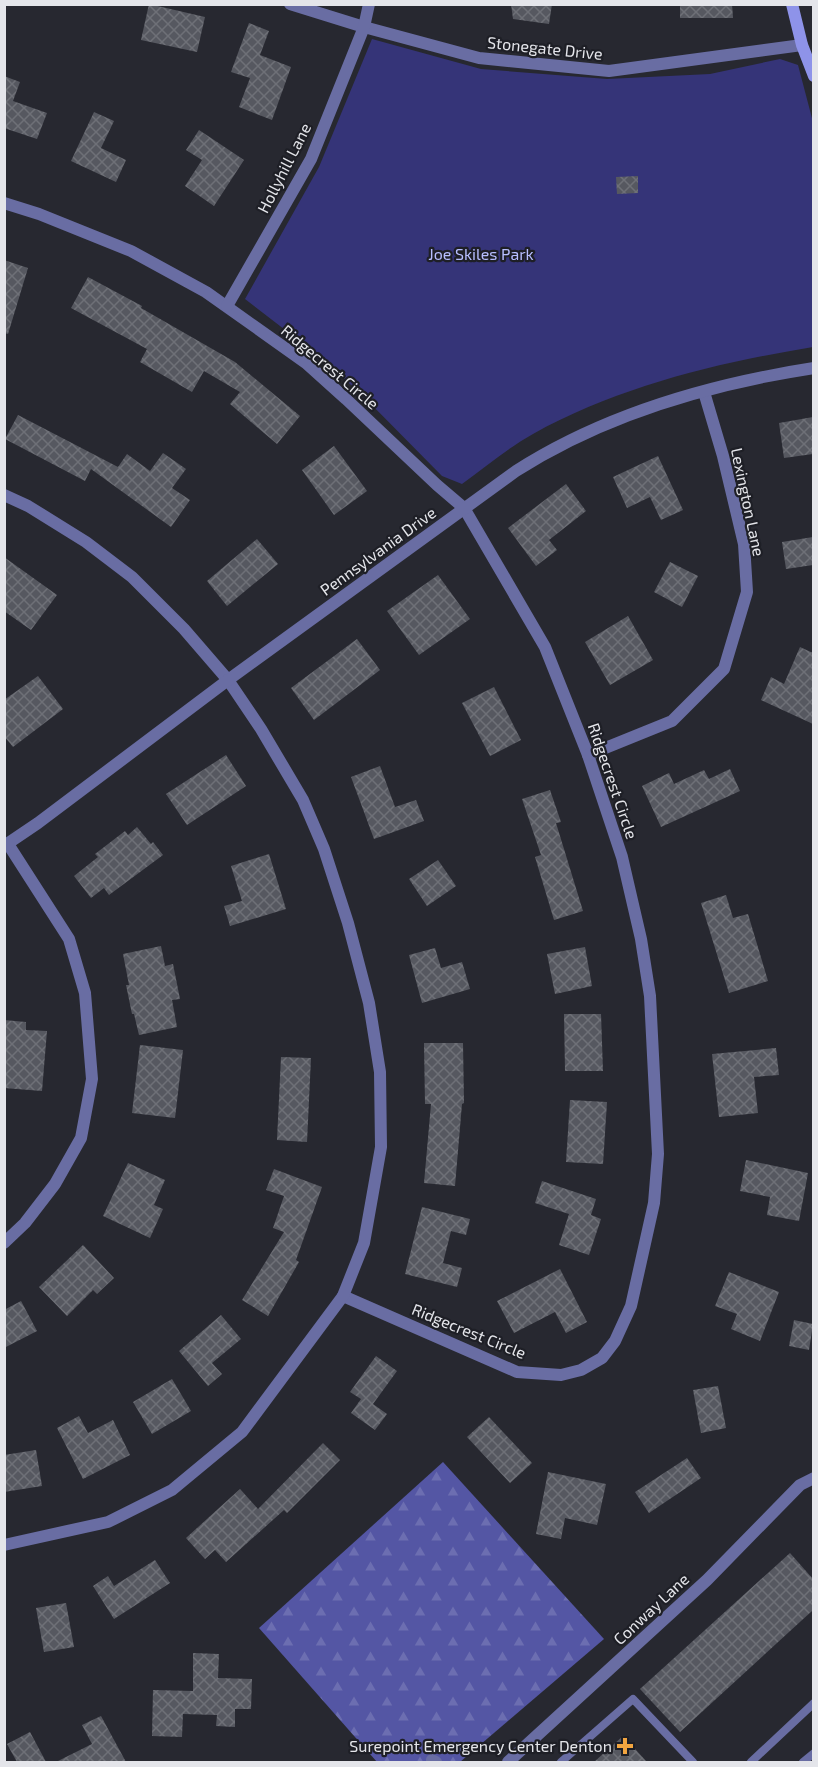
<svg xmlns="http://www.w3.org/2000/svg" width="818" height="1767" font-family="'Exo 2',sans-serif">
  <defs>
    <pattern id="forest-firs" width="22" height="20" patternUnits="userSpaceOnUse" patternTransform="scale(1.5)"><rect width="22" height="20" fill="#5456a4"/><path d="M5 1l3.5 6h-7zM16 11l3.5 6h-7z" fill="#6c6eb1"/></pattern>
    <pattern id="building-cross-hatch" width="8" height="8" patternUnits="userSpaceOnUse" patternTransform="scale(1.5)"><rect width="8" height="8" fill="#565860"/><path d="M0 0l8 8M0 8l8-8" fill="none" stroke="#6e7077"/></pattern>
  </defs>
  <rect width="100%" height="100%" fill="#272830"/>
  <path fill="#353478" d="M 372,39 L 481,69 L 607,79 L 710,74 L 780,59 L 798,65 L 813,122 L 813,347 C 717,363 620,386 533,434 C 508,448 485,467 462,484 L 442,476 L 361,394 L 319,356 L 245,299 L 319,167 Z"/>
  <polygon fill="url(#forest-firs)" points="443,1462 604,1639 460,1762 377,1762 259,1628"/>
  <g fill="url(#building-cross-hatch)">
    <polygon points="149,4 205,17 197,52 141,40"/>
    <polygon points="511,4 552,4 549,24 513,19"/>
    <polygon points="680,4 732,4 733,18 680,18"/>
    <polygon points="249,23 269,31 260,55 291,67 272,120 239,107 250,78 231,72"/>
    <polygon points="4,76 20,82 13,101 47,113 37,139 4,128"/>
    <polygon points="94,112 114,121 101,148 126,160 116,182 71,161"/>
    <polygon points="199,130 244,160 214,206 185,186 202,160 186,150"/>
    <polygon points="638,176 638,193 617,194 616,177"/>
    <polygon points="4,260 28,268 8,334 4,333"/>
    <polygon points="88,277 142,306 141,308 235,362 300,416 277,444 230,404 240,392 204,371 192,392 140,362 147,349 71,308"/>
    <polygon points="18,415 118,467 127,454 150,471 163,453 186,469 172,488 190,500 171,527 91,469 85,481 5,439"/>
    <polygon points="813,417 813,454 784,458 779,423"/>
    <polygon points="334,446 367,491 334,515 302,470"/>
    <polygon points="658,456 683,510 661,520 650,497 627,508 613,477"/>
    <polygon points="566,484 586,511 549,540 557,550 536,566 508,528"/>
    <polygon points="813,537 813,565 786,569 782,542"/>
    <polygon points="257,539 278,564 227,606 207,581"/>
    <polygon points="4,557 57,595 31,630 4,611"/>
    <polygon points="670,562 698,576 682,607 654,592"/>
    <polygon points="438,575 470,619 419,655 387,611"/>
    <polygon points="628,616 653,660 610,685 585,642"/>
    <polygon points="357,639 380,670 314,720 291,688"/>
    <polygon points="800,647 813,653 813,724 761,700 771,677 784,684"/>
    <polygon points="38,676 63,709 13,747 4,736 4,700"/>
    <polygon points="494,687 521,740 490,756 462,703"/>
    <polygon points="226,755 246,786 187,825 166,794"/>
    <polygon points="380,766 395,807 416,800 424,821 374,839 351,777"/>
    <polygon points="730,769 740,791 661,827 642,786 669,773 674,784 704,770 709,779"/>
    <polygon points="550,790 561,822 556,823 583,911 554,920 535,857 541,855 522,799"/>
    <polygon points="137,827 151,844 153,842 163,855 109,895 104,888 91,898 74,876 98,857 95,854 125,831 128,835"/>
    <polygon points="269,854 286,909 230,926 224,906 242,901 231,866"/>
    <polygon points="438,860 456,886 427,906 409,879"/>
    <polygon points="726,895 733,918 748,914 768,981 729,993 701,903"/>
    <polygon points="161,946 165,966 173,964 180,999 172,1000 177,1027 139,1035 134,1014 132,1014 126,985 129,985 123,954"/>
    <polygon points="585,947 592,986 555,994 547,954"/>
    <polygon points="435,948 441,968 462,962 470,989 422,1003 409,955"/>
    <polygon points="564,1014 601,1014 603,1071 565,1071"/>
    <polygon points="4,1020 26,1022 26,1030 47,1031 42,1091 4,1088"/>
    <polygon points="424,1043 463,1043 464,1103 462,1104 455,1186 424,1183 431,1104 425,1104"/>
    <polygon points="140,1045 183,1050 175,1118 132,1113"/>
    <polygon points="776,1048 779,1075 754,1077 758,1113 719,1117 712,1054"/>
    <polygon points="281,1057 311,1058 307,1142 277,1140"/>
    <polygon points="570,1100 607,1102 603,1164 566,1162"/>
    <polygon points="746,1160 808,1173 799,1221 767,1215 770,1197 740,1191"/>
    <polygon points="128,1163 165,1180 154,1205 163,1209 150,1238 103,1216"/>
    <polygon points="274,1169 322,1187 296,1260 299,1262 268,1316 242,1300 284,1232 273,1228 284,1196 266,1190"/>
    <polygon points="542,1181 596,1199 591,1215 601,1219 589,1255 559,1245 569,1214 535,1203"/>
    <polygon points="422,1207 470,1219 466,1235 451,1231 443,1263 462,1268 457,1287 405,1274"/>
    <polygon points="83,1245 114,1278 97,1294 93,1290 67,1316 39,1287"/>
    <polygon points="560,1269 587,1322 566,1333 555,1312 514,1333 497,1301"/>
    <polygon points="729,1272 779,1292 760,1341 731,1329 737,1314 715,1306"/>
    <polygon points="21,1301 37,1331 4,1348 4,1310"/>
    <polygon points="221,1315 241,1339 212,1363 222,1374 208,1386 179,1351"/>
    <polygon points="794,1320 813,1324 809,1350 789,1346"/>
    <polygon points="376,1356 397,1371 373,1404 387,1414 375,1430 351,1413 361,1399 350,1392"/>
    <polygon points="172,1379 191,1411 152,1434 133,1402"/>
    <polygon points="718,1386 726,1428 701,1433 693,1390"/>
    <polygon points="79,1416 88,1433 113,1420 130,1455 83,1479 57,1428"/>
    <polygon points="489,1417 532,1463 510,1483 467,1437"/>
    <polygon points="323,1443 340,1460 287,1513 284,1510 226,1562 215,1550 205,1559 186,1538 240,1489 258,1509"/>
    <polygon points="36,1450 42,1486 4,1492 4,1455"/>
    <polygon points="687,1458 701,1478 649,1513 635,1492"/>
    <polygon points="548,1472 606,1484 597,1525 565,1518 561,1539 536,1534"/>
    <polygon points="790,1553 813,1579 813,1610 680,1732 640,1689"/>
    <polygon points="155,1560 170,1583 114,1619 93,1586 108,1576 114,1586"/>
    <polygon points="66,1603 74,1647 44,1652 36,1608"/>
    <polygon points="193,1653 219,1654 218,1678 252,1679 251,1709 235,1709 235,1727 216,1726 217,1715 183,1714 182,1737 152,1736 153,1690 193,1691"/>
    <polygon points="101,1716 126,1762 56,1762 92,1744 82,1725"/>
    <polygon points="30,1732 37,1745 46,1762 17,1762 7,1744"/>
    <polygon points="623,1736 647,1762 594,1762"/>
  </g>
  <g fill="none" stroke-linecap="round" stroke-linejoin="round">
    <g stroke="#696da3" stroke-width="8">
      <polyline points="561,1762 633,1699 693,1762"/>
      <polyline points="751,1762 814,1703"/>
      <polyline points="803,1762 814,1753"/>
    </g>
    <g stroke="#696da3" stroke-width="12">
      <polyline points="290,4 364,27 479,58 609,71 802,45"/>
      <polyline points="4,203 39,214 131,251 206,292 306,363 346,399 437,485 464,508 545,647 588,755 622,857 641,939 650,996 658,1154 654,1203 631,1306 615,1341 602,1358 581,1370 561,1375 517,1372 343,1296"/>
      <polyline points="227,306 311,159 364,27 369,4"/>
      <polyline points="4,495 28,506 86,542 132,577 184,629 228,680 261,729 303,800 324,849 348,923 369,1003 380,1072 381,1147 364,1243 343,1296 242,1432 172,1490 108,1522 4,1545"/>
      <polyline points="588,755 672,721 724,669 747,592 744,544 723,456 704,392"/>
      <polyline points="4,1243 25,1223 55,1184 81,1138 92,1079 85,993 69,939 8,844"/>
      <polyline points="432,1760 436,1762"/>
      <polyline points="508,1762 707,1580 800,1485 814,1478"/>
    </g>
    <path stroke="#696da3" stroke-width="12" d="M 4,846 L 38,823 L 228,680 L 516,471 C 605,414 710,384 814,368"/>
    <polyline stroke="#8e93e9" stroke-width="12" points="792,4 802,45 814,76"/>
  </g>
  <path fill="#f2a540" stroke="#1e1f26" stroke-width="2" d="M622 1737h6v6h6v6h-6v6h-6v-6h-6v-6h6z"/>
  <g text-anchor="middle" stroke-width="4.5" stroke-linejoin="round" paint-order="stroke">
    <g font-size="16" fill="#e4e5ea" stroke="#1e1f26">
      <text transform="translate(545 48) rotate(6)" y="6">Stonegate Drive</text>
      <text transform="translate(284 168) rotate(-63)" y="6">Hollyhill Lane</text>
      <text transform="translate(330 367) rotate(40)" y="6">Ridgecrest Circle</text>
      <text transform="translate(748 502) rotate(78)" y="6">Lexington Lane</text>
      <text transform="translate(378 551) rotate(-36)" y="6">Pennsylvania Drive</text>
      <text transform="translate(613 781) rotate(71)" y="6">Ridgecrest Circle</text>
      <text transform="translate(469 1331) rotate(22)" y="6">Ridgecrest Circle</text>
      <text transform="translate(651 1609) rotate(-43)" y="6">Conway Lane</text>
    </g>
    <g font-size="16" fill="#b7beff" stroke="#1e1f26">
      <text x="481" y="260">Joe Skiles Park</text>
    </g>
    <g font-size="16" fill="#e4e5ea" stroke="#1e1f26" text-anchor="end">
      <text x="612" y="1752">Surepoint Emergency Center Denton</text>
    </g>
  </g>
  <rect width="818" height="1767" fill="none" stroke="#e4e5ea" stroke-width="12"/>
</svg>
